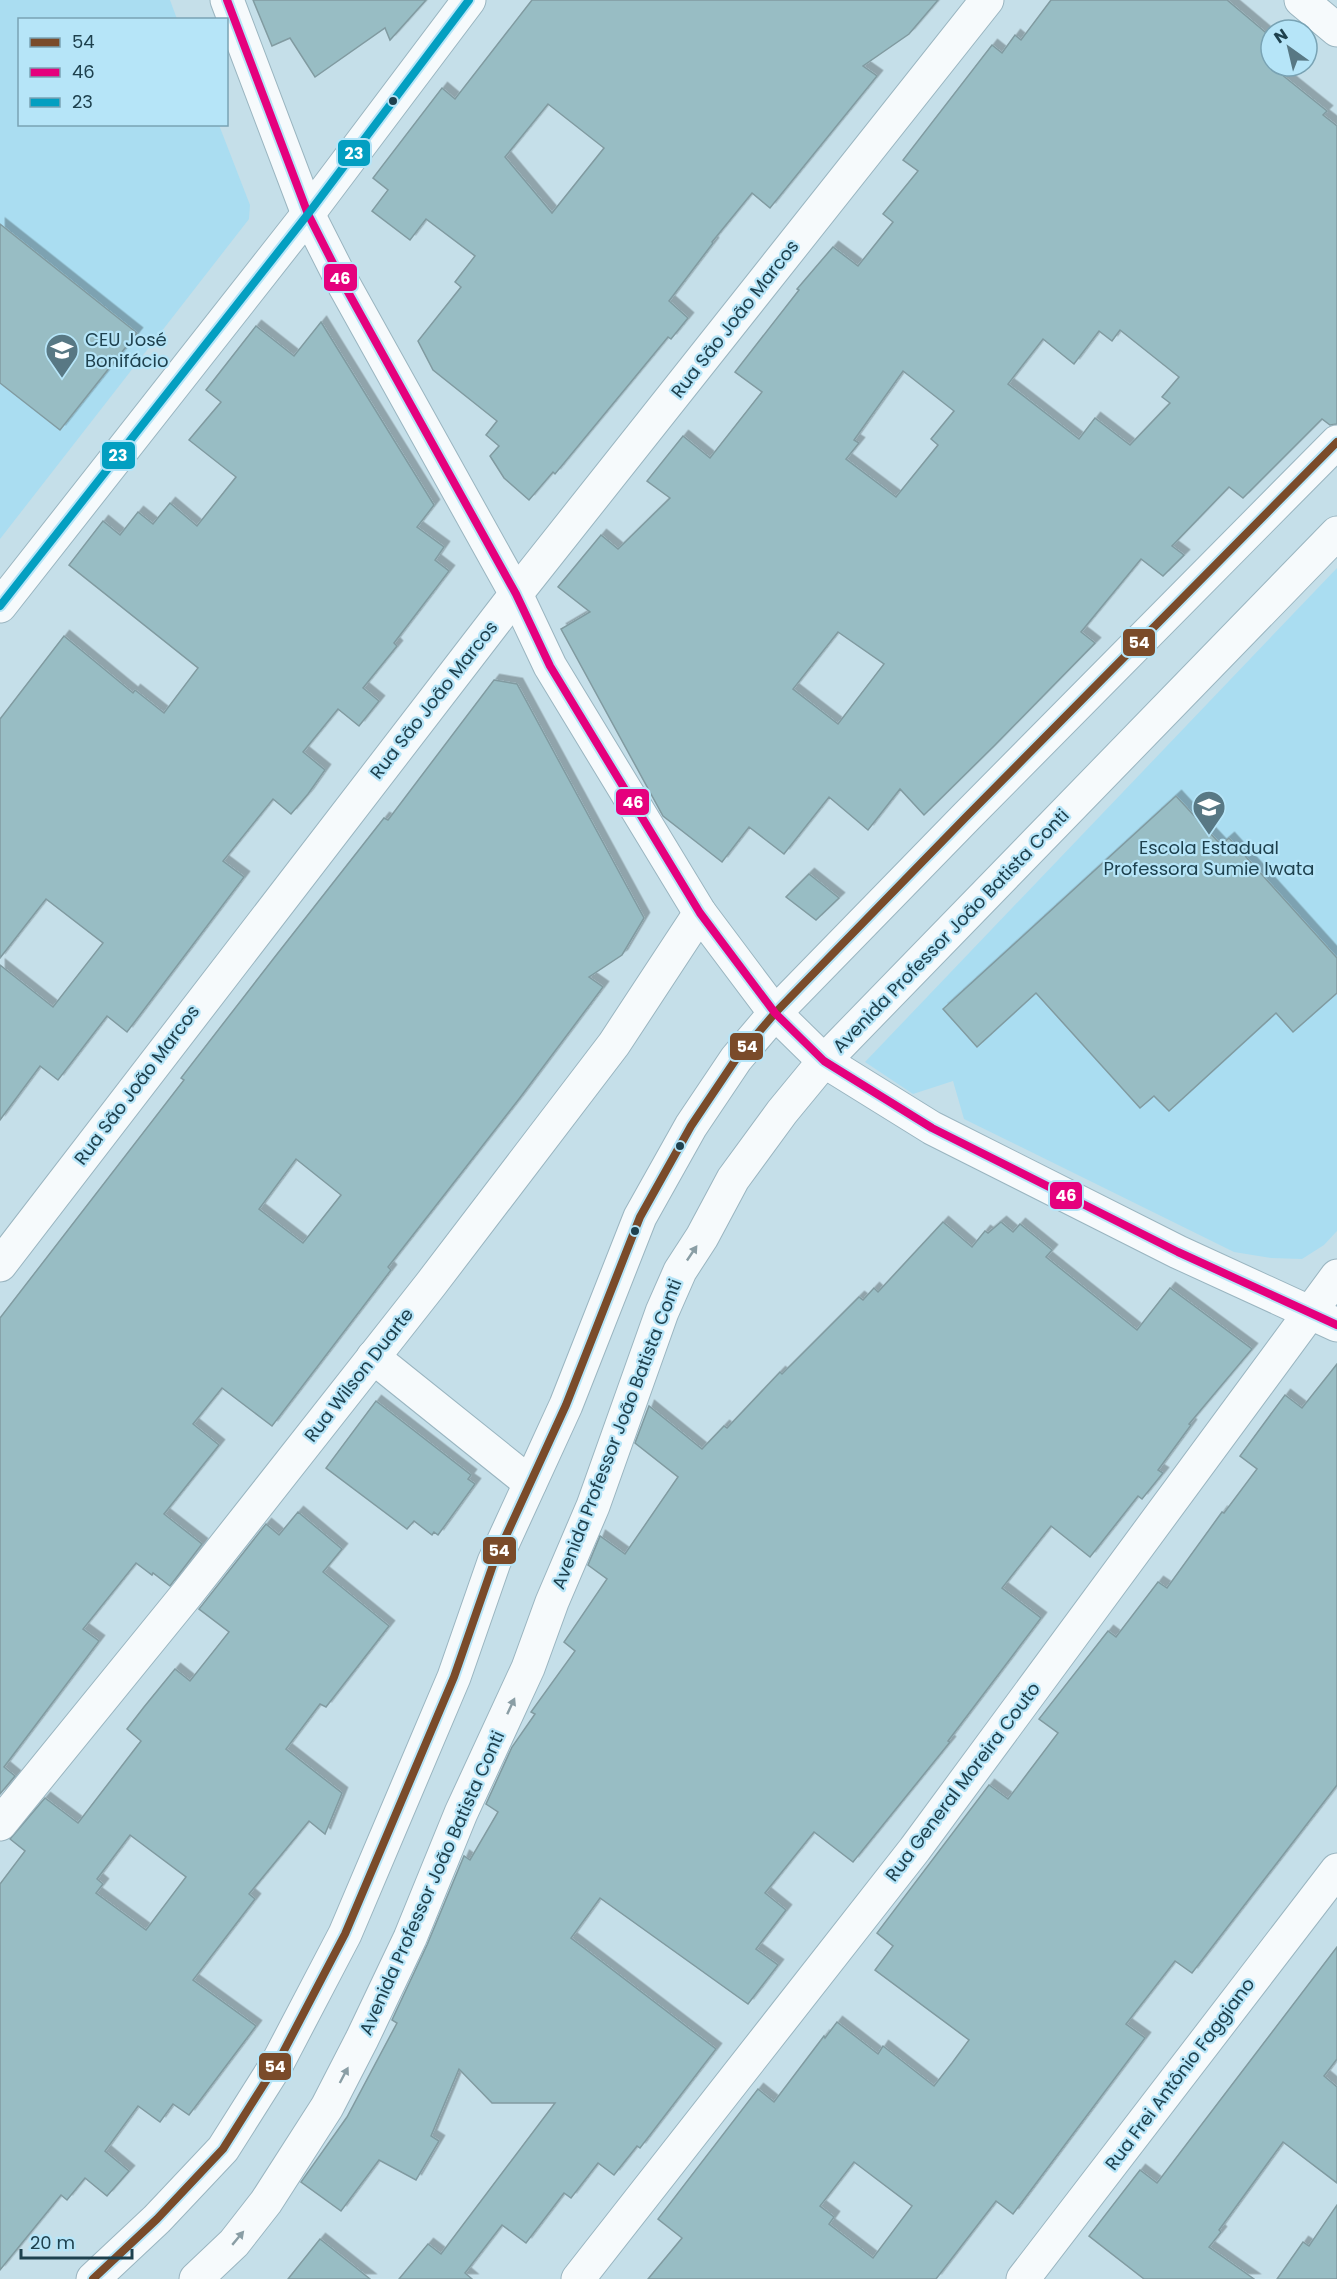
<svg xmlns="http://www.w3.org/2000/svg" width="1337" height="2279" font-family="Poppins,sans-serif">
  <defs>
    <filter id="shadow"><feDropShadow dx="5.5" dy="-5.5" stdDeviation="0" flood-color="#0004"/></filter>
  </defs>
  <rect width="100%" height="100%" fill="#c5dfe9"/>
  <g fill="#aaddf1">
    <polygon points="0,0 170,0 177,19 20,20 20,124 219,125 250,205 249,219 0,539"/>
    <polygon points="1337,568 1337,1231 1324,1245 1302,1259 1271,1258 1234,1252 964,1119 953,1081 913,1094 865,1062"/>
  </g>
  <g fill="#98bdc4" stroke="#819ba1" stroke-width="1.5" fill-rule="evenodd" filter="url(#shadow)">
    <polygon points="253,0 426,0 390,40 385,28 315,77 290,38 272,46"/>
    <path d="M 532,0 L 938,0 L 909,34 L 863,66 L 877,76 L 770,208 L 752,193 L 712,242 L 713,243 L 669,301 L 688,318 L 671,339 L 668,337 L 555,474 L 553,472 L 529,500 L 504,478 L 490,456 L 499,446 L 486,435 L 497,421 L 433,370 L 418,341 L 461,287 L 455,282 L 475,256 L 426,219 L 410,240 L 372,211 L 388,190 L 373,178 L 442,88 L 455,99 ZM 548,104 L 604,148 L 552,213 L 505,157 Z"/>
    <path d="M 1051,0 L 1227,0 L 1271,37 L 1271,66 L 1327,111 L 1323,115 L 1337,126 L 1337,424 L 1330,425 L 1322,419 L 1243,498 L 1229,487 L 1172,546 L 1184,555 L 1163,576 L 1141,559 L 1081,632 L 1095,643 L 995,745 L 924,815 L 900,789 L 868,830 L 829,797 L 784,854 L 749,827 L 722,862 L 663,816 L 561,629 L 590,612 L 558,587 L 601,535 L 618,549 L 670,498 L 647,481 L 683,436 L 710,458 L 762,392 L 735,372 L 799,290 L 797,289 L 833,247 L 858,266 L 893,222 L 883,214 L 918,171 L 903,160 L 992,45 L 1002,53 L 1015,35 L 1021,40 ZM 1120,330 L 1179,377 L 1162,397 L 1170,403 L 1130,445 L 1095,418 L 1079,439 L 1008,384 L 1043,339 L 1074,364 L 1099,331 L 1112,341 ZM 903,371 L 954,411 L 931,439 L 938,445 L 896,497 L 846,459 L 859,443 L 854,440 ZM 838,632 L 884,664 L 838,724 L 793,689 Z"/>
    <polygon points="0,224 137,333 60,430 0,383"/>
    <polygon points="321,322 434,505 417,527 444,547 435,560 449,571 394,643 397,646 363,688 379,701 359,726 338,709 303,752 325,770 308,794 291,814 273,799 223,861 244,877 127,1032 107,1016 58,1080 40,1066 0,1120 0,965 53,1007 103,943 46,899 0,958 0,719 64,636 133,693 135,690 164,713 198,668 69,565 103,521 120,535 138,512 153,524 170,503 197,526 236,477 189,440 221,402 206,390 256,326 294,356"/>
    <path d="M 494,680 L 517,684 L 644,918 L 622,955 L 589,977 L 603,987 L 519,1099 L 388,1267 L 391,1270 L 272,1426 L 222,1388 L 193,1424 L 219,1445 L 164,1514 L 202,1544 L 170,1586 L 153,1573 L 152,1575 L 136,1563 L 83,1629 L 99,1641 L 4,1767 L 15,1776 L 0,1794 L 0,1318 L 184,1080 L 181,1078 L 274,958 L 384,818 L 388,820 ZM 296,1159 L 341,1195 L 303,1243 L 259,1209 Z"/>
    <polygon points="1176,796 1221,845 1229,838 1337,958 1337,993 1293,1032 1276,1013 1169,1111 1154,1096 1140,1108 1036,993 977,1047 943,1009"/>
    <polygon points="809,874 839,898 816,920 786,897"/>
    <polygon points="943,1222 972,1247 985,1231 988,1233 1001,1222 1013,1232 1020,1224 1052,1250 1046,1257 1137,1330 1170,1288 1252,1349 1189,1424 1191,1425 1158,1470 1163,1473 1142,1499 1138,1496 1090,1557 1051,1526 1002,1588 1041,1618 948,1741 950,1742 853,1862 814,1832 765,1893 786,1910 756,1949 778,1965 748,2004 600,1898 571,1938 716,2049 640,2148 637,2146 614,2175 598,2163 571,2198 564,2193 526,2243 502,2225 465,2273 472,2279 399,2279 428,2244 441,2254 555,2103 492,2103 459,2069 431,2136 439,2141 416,2180 379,2160 341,2211 301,2182 347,2117 397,2023 392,2020 427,1945 464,1856 470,1860 498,1812 486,1804 512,1747 535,1714 531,1712 575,1651 564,1642 607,1579 588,1565 600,1536 625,1554 678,1477 635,1443 649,1406 702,1449 724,1426 727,1428 780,1372 782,1374 859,1297 863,1300 874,1288 878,1292"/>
    <path d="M 1337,1364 L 1337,1785 L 1192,1973 L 1175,1961 L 1126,2024 L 1145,2038 L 1013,2214 L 996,2201 L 936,2279 L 648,2279 L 682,2238 L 658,2219 L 758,2089 L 774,2102 L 824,2036 L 825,2038 L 837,2022 L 878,2054 L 883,2046 L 934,2086 L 952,2063 L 969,2040 L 875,1970 L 893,1946 L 877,1933 L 989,1785 L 1008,1799 L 1024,1778 L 1058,1733 L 1039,1719 L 1108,1631 L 1116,1637 L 1158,1582 L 1167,1588 L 1222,1512 L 1224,1513 L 1257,1469 L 1240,1456 L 1285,1395 L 1302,1408 ZM 854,2162 L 912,2206 L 873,2258 L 829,2224 L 834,2217 L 820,2206 Z"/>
    <polygon points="376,1401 471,1475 468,1479 475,1484 438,1535 434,1532 432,1535 414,1521 407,1529 326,1468"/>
    <path d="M 298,1512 L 342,1549 L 323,1572 L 389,1626 L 326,1707 L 320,1704 L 286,1749 L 342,1793 L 325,1834 L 309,1821 L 249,1894 L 255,1899 L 193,1980 L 256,2026 L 189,2115 L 173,2104 L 160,2122 L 138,2106 L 105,2151 L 129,2171 L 107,2196 L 85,2178 L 67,2200 L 61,2195 L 0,2270 L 0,1884 L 25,1851 L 10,1839 L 45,1798 L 78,1823 L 141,1741 L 127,1729 L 144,1707 L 175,1669 L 190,1681 L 229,1632 L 199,1609 L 266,1524 L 279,1535 ZM 130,1835 L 186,1877 L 146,1930 L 96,1893 L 103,1884 L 97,1879 Z"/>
    <polygon points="1337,1947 1337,2059 1324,2076 1337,2087 1337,2183 1283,2142 1219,2230 1221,2232 1209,2247 1254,2279 1144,2279 1089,2236 1140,2170 1157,2183"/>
    <polygon points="1337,2205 1337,2279 1277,2279 1303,2242 1309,2246"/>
    <polygon points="320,2239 370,2279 288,2279"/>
  </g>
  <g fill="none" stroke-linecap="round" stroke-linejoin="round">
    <g stroke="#9ab5c0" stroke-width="35">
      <g id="minor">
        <polyline points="227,0 308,214 343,283 516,594 550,666 700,913 775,1013 824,1061 932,1128 1178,1252 1337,1325"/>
        <polyline points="0,606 308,214 469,0"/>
        <polyline points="0,1265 516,594 987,0"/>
        <polyline points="373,1357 530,1483"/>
        <polyline points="0,1824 187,1594 431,1284 614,1044 700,913"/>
        <polyline points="578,2279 915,1849 1337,1276"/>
        <polyline points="1023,2279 1337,1870"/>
      </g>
    </g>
    <g stroke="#9ab5c0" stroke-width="35">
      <g id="major">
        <polyline points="1301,0 1337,30"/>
        <polyline points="93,2279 157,2219 223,2149 278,2062 345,1934 454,1677 494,1562 566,1405 640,1217 691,1126 736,1059 775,1013 966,817 1337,442"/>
        <polyline points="196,2279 234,2243 266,2202 327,2107 362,2039 410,1938 461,1813 528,1668 552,1602 593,1506 662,1312 680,1271 702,1237 733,1179 782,1112 824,1061 1337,533"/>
      </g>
    </g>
    <use href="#minor" stroke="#f6fafc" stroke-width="33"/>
    <use href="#major" stroke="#f6fafc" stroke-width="33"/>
    <g stroke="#b6e5f8" stroke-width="12">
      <polyline id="bus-1" points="93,2279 157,2219 223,2149 278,2062 345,1934 454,1677 494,1562 566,1405 640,1217 691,1126 736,1059 775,1013 966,817 1337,442"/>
    </g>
    <g stroke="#b6e5f8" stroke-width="12">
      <polyline id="bus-2" points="227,0 308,214 343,283 516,594 550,666 700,913 775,1013 824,1061 932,1128 1178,1252 1337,1325"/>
    </g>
    <g stroke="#b6e5f8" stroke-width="12">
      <polyline id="bus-3" points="0,606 308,214 469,0"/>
    </g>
    <use href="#bus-1" stroke="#7a4b2a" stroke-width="8"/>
    <use href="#bus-2" stroke="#e5007d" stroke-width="8"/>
    <use href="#bus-3" stroke="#039fc1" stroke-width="8"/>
  </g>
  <defs><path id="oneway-solid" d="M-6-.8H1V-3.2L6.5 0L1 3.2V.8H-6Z" transform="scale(1.5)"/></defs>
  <g fill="#8a9ea5">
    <use href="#oneway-solid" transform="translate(692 1253) rotate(-56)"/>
    <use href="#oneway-solid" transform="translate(511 1706) rotate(-65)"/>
    <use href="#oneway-solid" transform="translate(344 2075) rotate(-62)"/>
    <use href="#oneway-solid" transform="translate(238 2238) rotate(-50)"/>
  </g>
  <defs>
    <g id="school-pin" transform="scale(1.725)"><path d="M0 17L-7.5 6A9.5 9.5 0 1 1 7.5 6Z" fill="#587884" stroke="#b6e5f8"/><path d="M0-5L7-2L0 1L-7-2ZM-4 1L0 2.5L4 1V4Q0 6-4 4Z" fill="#fff"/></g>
  </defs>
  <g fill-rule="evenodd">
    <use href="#school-pin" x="62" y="350"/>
    <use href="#school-pin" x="1209" y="807"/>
  </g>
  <g fill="#1e414e" stroke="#b6e5f8" stroke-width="2">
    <circle cx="393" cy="101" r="5"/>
    <circle cx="680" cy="1146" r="5"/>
    <circle cx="635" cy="1231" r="5"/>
  </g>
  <g text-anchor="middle" stroke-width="4.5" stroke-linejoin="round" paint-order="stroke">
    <g font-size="18" fill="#1e414e" stroke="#b6e5f8">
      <text transform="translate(735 319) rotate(-52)" y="6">Rua São João Marcos</text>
      <text transform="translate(434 700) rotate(-52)" y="6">Rua São João Marcos</text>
      <text transform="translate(951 931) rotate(-46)" y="6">Avenida Professor João Batista Conti</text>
      <text transform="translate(137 1085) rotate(-53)" y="6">Rua São João Marcos</text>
      <text transform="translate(359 1375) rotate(-52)" y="6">Rua Wilson Duarte</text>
      <text transform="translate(617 1434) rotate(-69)" y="6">Avenida Professor João Batista Conti</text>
      <text transform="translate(963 1782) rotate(-53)" y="6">Rua General Moreira Couto</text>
      <text transform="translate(432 1883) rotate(-66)" y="6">Avenida Professor João Batista Conti</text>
      <text transform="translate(1180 2074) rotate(-53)" y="6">Rua Frei Antônio Faggiano</text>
    </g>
    <g font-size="18" fill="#1e414e" stroke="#b6e5f8" text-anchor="start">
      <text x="85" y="346">CEU José<tspan x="85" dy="21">Bonifácio</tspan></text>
      <text x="1209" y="854" text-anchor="middle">Escola Estadual<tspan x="1209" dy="21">Professora Sumie Iwata</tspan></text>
    </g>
  </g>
  <g stroke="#b6e5f8" stroke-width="2">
    <rect x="337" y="139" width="34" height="28" rx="6" fill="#039fc1"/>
    <rect x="323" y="263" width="35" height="29" rx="6" fill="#e5007d"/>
    <rect x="101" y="441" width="35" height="29" rx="6" fill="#039fc1"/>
    <rect x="1122" y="628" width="34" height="29" rx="6" fill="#7a4b2a"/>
    <rect x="615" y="788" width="35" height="28" rx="6" fill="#e5007d"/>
    <rect x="729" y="1032" width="35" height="29" rx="6" fill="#7a4b2a"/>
    <rect x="1049" y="1181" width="34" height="29" rx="6" fill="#e5007d"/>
    <rect x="482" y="1536" width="35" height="29" rx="6" fill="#7a4b2a"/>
    <rect x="258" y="2052" width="34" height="29" rx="6" fill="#7a4b2a"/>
  </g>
  <g font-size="16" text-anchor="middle" font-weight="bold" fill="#fff">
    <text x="354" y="159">23</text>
    <text x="340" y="284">46</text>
    <text x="118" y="461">23</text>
    <text x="1139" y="648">54</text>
    <text x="633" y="808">46</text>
    <text x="747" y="1052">54</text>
    <text x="1066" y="1201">46</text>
    <text x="499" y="1556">54</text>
    <text x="275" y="2072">54</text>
  </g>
  <rect x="18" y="18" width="210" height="108" fill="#b6e5f8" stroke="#79a3b4" stroke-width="1.5"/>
  <rect x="30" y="38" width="30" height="9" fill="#7a4b2a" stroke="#79a3b4" stroke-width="1.5"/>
  <text x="72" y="48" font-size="18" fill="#1e414e">54</text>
  <rect x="30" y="68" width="30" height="9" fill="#e5007d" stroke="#79a3b4" stroke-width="1.5"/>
  <text x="72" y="78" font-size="18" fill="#1e414e">46</text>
  <rect x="30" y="98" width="30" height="9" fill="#039fc1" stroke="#79a3b4" stroke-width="1.5"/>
  <text x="72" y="108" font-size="18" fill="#1e414e">23</text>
  <g transform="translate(1289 48) rotate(326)"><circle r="28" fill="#b6e5f8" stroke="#79a3b4" stroke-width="1.5"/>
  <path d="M0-4.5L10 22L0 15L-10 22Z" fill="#587884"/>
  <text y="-9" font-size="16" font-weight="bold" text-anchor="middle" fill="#1e414e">N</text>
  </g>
  <path d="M21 2249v9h111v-9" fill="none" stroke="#1e414e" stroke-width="3"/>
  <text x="30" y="2249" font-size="18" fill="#1e414e" stroke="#b6e5f8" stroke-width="4.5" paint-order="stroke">20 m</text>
</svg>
